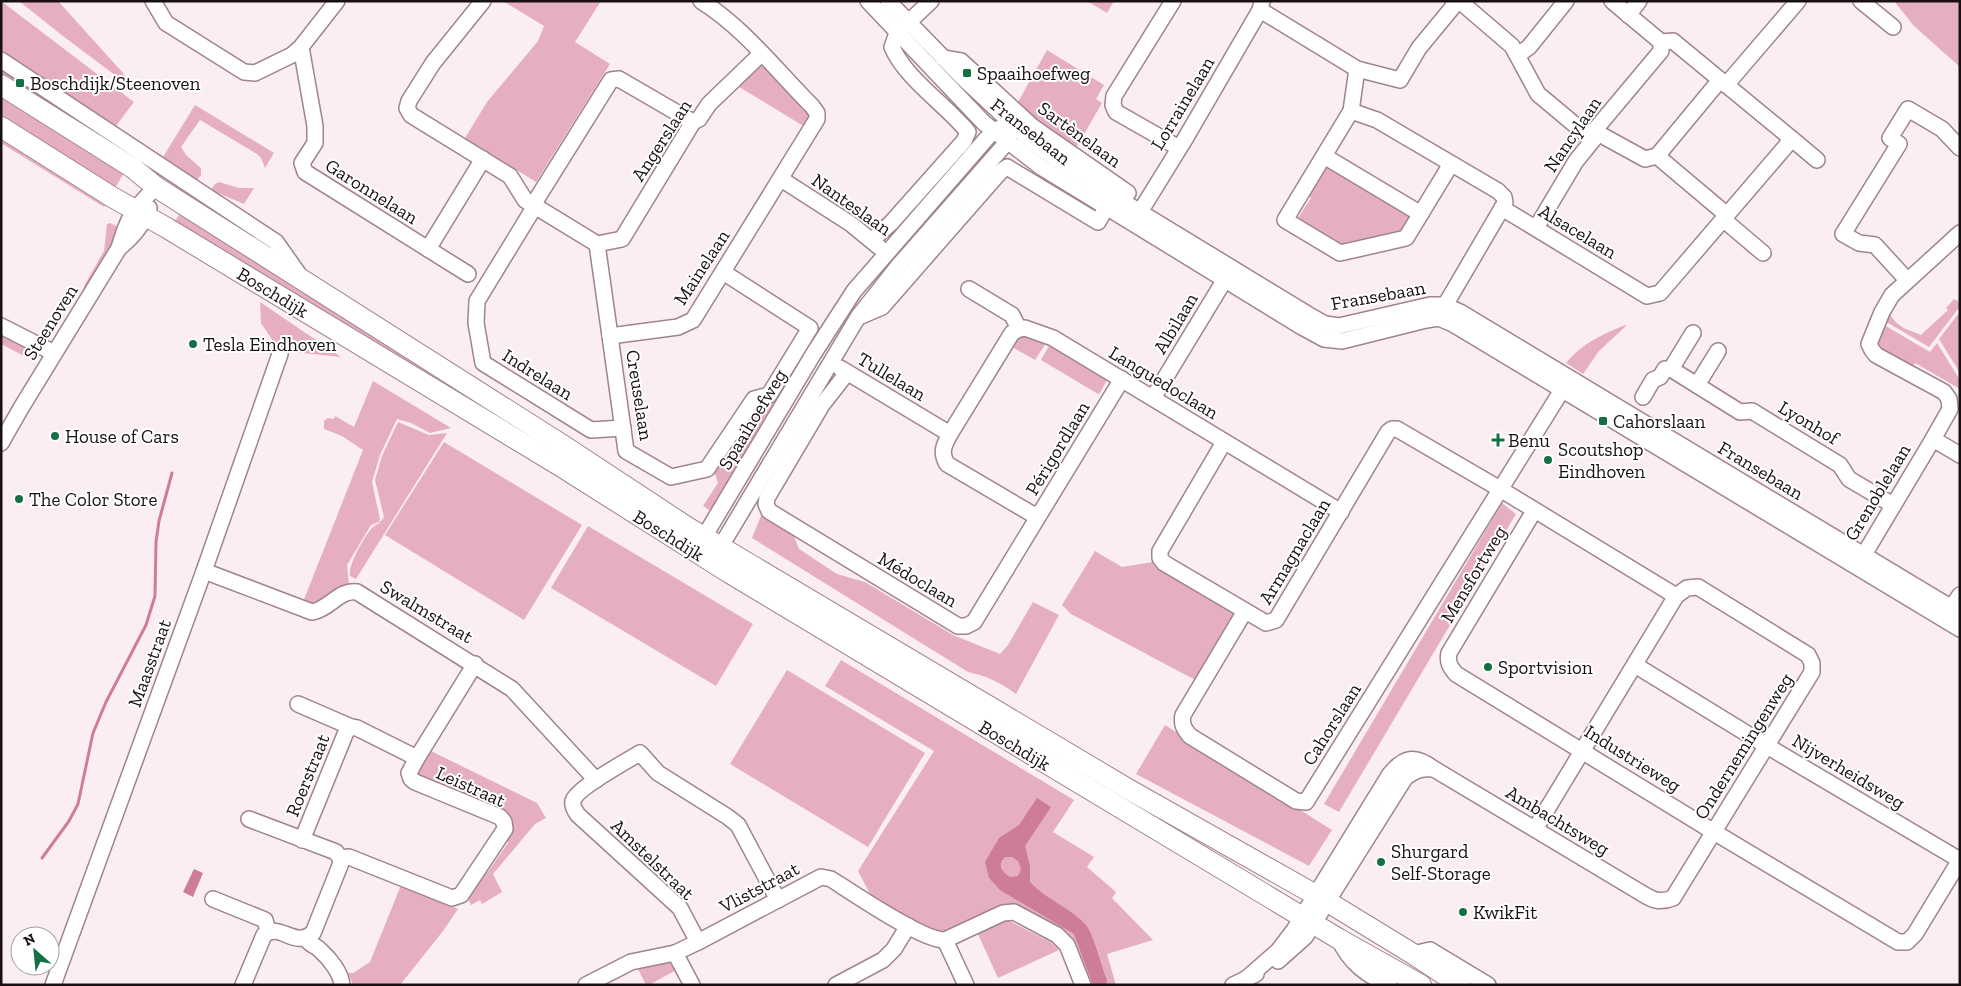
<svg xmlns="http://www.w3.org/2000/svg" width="1961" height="986" font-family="'Zilla Slab',serif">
  <rect width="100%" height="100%" fill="#fbeef2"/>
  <g fill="#e6afc0">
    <polygon points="1,1 134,102 116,126 1,50"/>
    <polygon points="19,1 58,1 123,73 132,88 59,33"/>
    <polygon points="503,1 601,1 575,42 610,64 536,182 465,138 487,102 538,41 544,26"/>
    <polygon points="1087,1 1114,1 1107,13"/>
    <polygon points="1894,1 1960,1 1960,67 1914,26"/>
    <polygon points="1047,50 1104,85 1096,99 1102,103 1076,148 1044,126 1017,104"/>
    <polygon points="762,64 808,111 810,119 805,127 736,85 755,65"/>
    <polygon points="1,69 133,155 130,159 1,78"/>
    <polygon points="1,92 125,171 114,190 1,121"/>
    <polygon points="195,105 274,153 265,168 261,158 257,154 200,120 181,147 186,155 201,168 201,175 197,180 163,157"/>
    <polygon points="1,139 15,148 106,204 104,207 1,143"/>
    <path d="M 1325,163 L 1415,216 C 1399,242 1371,242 1343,249 L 1296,221 L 1311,198 L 1306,195 Z"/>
    <polygon points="219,182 239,188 254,188 244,204 211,190 215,184"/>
    <polygon points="180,213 301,292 357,321 676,526 173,225"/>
    <polygon points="110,223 120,228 116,240 80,300 85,284 104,251 107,224"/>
    <path d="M 1954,299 L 1960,302 L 1960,311 L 1958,309 L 1929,347 L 1883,320 L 1887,308 C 1895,327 1904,328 1921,335 L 1948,310 L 1946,308 Z"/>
    <polygon points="260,302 341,357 284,351 277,347 261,323"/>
    <polygon points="1958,314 1960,316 1960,373 1939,339"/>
    <path d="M 1625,325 L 1626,326 L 1599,351 L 1583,374 L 1566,363 C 1583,343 1601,335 1625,325 Z"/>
    <polygon points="1884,325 1930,352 1937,343 1960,380 1960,389 1915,363 1911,369 1877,348 1876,339"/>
    <polygon points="1,333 31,347 37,354 34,361 1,344"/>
    <polygon points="1021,334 1046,343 1035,360 1014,348 1014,346"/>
    <polygon points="1050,344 1108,378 1100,393 1098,394 1041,360"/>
    <polygon points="373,381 451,428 430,433 411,423 397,419 380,455 372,482 380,519 379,522 371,525 347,565 349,586 315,606 303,602 363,450 342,436 324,429 324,421 328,418 334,419 335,416 354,427"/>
    <polygon points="763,401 781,402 714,513 703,506 718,483 714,471 723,456 729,459"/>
    <path d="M 398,422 L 429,435 L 447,433 L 356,579 L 350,576 C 348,565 364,537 372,528 C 376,524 380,524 384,517 L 375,480 L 382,456 Z"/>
    <polygon points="444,442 582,525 524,620 385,535"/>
    <polygon points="1502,503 1516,514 1339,812 1324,804"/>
    <path d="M 762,513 L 791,529 L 799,549 L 837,574 L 865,582 L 953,635 L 1000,654 L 1008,645 L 1033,602 L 1059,615 L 1016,694 C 1001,683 987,676 968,672 L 752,538 Z"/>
    <polygon points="588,526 753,624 716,686 551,588"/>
    <polygon points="1095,551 1122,567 1153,562 1160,565 1234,610 1236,614 1199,682 1071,614 1062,605"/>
    <polygon points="841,660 1074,800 1053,832 1094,857 1087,867 1116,892 1112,898 1153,940 1107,954 1116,985 1089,985 1073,943 1073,939 1020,906 1003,908 943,936 934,936 871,896 858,871 934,751 825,686"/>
    <polygon points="787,670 925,753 868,847 730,764"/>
    <polygon points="1165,725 1332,830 1309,866 1136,774"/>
    <polygon points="431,751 537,803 546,818 535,824 493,874 502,892 482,904 480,900 471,905 467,896 478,877 487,873 508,843 497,808 437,783 432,785 418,779 415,771 419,770"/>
    <polygon points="401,885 458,909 443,931 400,985 353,985 350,977 340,973 353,973 370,962"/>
    <polygon points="1006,919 1052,943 1059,950 998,978 977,932"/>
    <polygon points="674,961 678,969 649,985 646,985 638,969"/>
  </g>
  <g fill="#ce7d99" fill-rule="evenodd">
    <path d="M 1037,798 L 1051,807 L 1025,846 L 1030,866 L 1030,882 C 1046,900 1070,907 1086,925 C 1093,933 1102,968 1107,980 L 1106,985 L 1093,985 L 1074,934 L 1000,890 L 989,878 L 985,862 L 999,838 L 1019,825 ZM 1005,857 L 1012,857 L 1018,861 L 1021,869 L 1018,876 L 1010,877 C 1001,871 997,865 1005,857 Z"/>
    <polygon points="194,869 203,873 193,897 183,892"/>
  </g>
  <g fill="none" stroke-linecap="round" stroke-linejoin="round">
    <polyline stroke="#ce7d99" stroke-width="3" points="42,858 69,821 78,804 93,733 106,702 146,625 155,596 156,542 159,521 172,473"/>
    <g stroke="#a0848c" stroke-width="18">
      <g id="minor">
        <polyline points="153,1 166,23 244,72 255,73 292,55 301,47 337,1"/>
        <path d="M 483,1 L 433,63 L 409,101 L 407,108 L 411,115 L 510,176 L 525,200 L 597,244 L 610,336 L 678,327 L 693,320 L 817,119 L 817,113 L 812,106 C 778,72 742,26 701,1"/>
        <polyline points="868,1 984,123 1041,167 1302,327 1324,339 1342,341 1426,320 1439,318 1453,324 1960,629"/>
        <polyline points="888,1 963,78 1026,137 1050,155 1140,212 1309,315 1325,324 1339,326 1430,305 1444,305 1460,312 1960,613"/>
        <polyline points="1173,1 1114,96 1113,105 1116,112 1179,148"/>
        <polyline points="1456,1 1463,4 1512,46 1538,94 1593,140"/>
        <polyline points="1861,1 1893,27"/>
        <polyline points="1260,10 1357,69 1400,80 1419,48 1452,8 1455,1"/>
        <polyline points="1628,15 1639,1"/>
        <polyline points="301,47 315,126 315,143 302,163 305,172 468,274"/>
        <polyline points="1518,55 1529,47 1566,1"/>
        <polyline points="943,58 961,61 1033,127 1128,193"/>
        <polyline points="1,60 276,242 300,276"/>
        <polyline points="1357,69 1351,111 1285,220 1340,253 1406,238 1451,164"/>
        <polyline points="1726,85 1798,1"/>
        <polyline points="1351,111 1377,120 1498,191 1504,197 1505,203 1502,208"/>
        <polyline points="1594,131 1645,159 1657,156 1720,80"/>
        <polyline points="1792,139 1817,160"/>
        <polyline points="1324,156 1421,214"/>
        <polyline points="1657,156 1727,215"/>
        <polyline points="781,179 851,224 879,247"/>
        <polyline points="533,205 611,80 619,79 693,122"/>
        <polyline points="535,206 477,301 476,323 483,363 591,430 623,428"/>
        <polyline points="1135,220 1185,139 1260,10 1262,1"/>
        <polyline points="1724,220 1763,253"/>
        <polyline points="1536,228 1576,161 1593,140 1594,131 1661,51 1661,42"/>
        <polyline points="1960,233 1892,295 1882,312 1869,344 1872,350 1876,355 1944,392 1949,399 1950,409 1933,439 1960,455"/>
        <path d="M 872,240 L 891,223 L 964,141 L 968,132 C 946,105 905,78 892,47 L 897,33 L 931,1"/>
        <polyline points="597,244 622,239 693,122 699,119 709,104 761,54"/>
        <path d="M 119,248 C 133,237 143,225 149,208"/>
        <polyline points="428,249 483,159"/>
        <polyline points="1907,280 1875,245 1859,243 1843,234 1899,144 1890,138 1908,109 1942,129 1960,148"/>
        <polyline points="969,289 1012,315 1019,329 1025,328 1053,338 1341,512"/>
        <polyline points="1440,314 1502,208 1647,296 1660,293 1792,139 1673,41 1661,42 1612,1"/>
        <polyline points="861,316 882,307 1000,172 1007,167 1098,222 1106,208"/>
        <polyline points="1,326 54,353"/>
        <path d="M 1019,329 L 1012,333 L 950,434 C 944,445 940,452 947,464 L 1032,514 L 1039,514"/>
        <polyline points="610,336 626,451 671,477 707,469 754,399 769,395 810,328 723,272"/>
        <polyline points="840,368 950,434"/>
        <polyline points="1671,369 1740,412 1752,411 1840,465 1849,479 1893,505"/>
        <polyline points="847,373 822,405 767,498 766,504 769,511 958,626 966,626 974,622 1122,379"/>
        <polyline points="1697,385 1718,351"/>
        <polyline points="1643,397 1653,380 1660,377 1665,369 1671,369 1693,333"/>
        <polyline points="1153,398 1230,271"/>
        <polyline points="1224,442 1160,551 1160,558 1164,563 1266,623 1276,620 1388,432 1392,429 1397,429 1500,489 1676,596"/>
        <path d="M 1,443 L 21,408 L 119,248 C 128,216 133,210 156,187"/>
        <path d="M 1534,511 L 1449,653 C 1447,662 1450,667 1456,674 L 1714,832 L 1898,942 L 1907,942 L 1915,934 L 1960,860 L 1767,746 L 1635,665"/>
        <polyline points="704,546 704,537 814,353 854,291 987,138 995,130 1003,127"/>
        <polyline points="711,552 721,546 858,317 899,265 1001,149 1008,141 1010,131"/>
        <polyline points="1859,563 1933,439"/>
        <path d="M 204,571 L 312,612 C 330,609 339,589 357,592 L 512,689 L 596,780"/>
        <polyline points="1951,608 1960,595"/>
        <path d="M 1245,611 L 1183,715 C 1181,724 1184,729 1190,736 L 1296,801 L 1306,802 L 1567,382"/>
        <polyline points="298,704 351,727"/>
        <polyline points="302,840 346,732 351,727 357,728 417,758 475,664"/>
        <polyline points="340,858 349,857 452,898 461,895 505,829 504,822 500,817 415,782 411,779 409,773 417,758"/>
        <polyline points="213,899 265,920 268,931"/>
        <path d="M 306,939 C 311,946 316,945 321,951 C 330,959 341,973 342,985"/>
        <path d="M 1339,939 C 1349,962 1366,975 1389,985"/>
        <polyline points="945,940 966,985"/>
        <path d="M 698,942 L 821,877 L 831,879 C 853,893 923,941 945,940 L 1003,913 L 1014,912 L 1057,935 L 1067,945 L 1083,985"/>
        <polyline points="675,953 692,985"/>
        <polyline points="1413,954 1430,950 1488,985"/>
        <path d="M 1278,961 L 1305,937 L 1405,778 C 1415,770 1421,768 1434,769"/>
        <path d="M 1247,978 L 1278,951 L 1294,930 L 1390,774 C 1405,756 1416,755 1434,769 L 1638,891 C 1651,899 1658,904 1673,898 L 1812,672 L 1812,663 L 1808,655 L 1698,587 L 1687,588 L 1676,596 L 1535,829"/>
        <polyline points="53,985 204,571 280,354"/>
        <path d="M 243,985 L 264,935 C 281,922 294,949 313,933 L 341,863 L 340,858 L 336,852 L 249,819"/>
        <path d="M 586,985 L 631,962 L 675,953 L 698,942 L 680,908 L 578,815 C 575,811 572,806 573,801 C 576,789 628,760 640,753 L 658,773 L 728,817 L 738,825 L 778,900"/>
        <polyline points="836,985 883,960 894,949 908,926"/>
        <polyline points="1233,985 1256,974"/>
      </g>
    </g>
    <g stroke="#a0848c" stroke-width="22">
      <g id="major">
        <polyline points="1,85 133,168 156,187 564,446 687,527 1128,789 1328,902 1413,954 1460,985"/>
        <polyline points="1,127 112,197 167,228 562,467 728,572 1339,939 1421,985"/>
      </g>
    </g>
    <use href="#minor" stroke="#fff" stroke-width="15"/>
    <use href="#major" stroke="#fff" stroke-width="20"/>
  </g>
  <g fill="#147045" stroke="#fff" stroke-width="2">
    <rect x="962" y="68" width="10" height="10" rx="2.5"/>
    <rect x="15" y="78" width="10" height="10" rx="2.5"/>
    <circle cx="193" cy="344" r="5"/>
    <rect x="1598" y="416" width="10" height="10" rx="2.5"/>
    <circle cx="55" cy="436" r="5"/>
    <path d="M1495.5 432.5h5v5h5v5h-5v5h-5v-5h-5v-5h5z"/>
    <circle cx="1548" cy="460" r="5"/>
    <circle cx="19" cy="499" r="5"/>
    <circle cx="1488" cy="667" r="5"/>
    <circle cx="1381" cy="862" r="5"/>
    <circle cx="1463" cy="912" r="5"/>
  </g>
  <g text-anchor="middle" stroke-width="4" stroke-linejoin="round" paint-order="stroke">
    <g font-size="19" fill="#1a1013" stroke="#fff" text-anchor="start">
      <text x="977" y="80">Spaaihoefweg</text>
      <text x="30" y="90">Boschdijk/Steenoven</text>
      <text x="203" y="351">Tesla Eindhoven</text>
      <text x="1613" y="428">Cahorslaan</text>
      <text x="65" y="443">House of Cars</text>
      <text x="1508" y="447">Benu</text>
      <text x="1558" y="456">Scoutshop<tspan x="1558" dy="22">Eindhoven</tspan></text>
      <text x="29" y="506">The Color Store</text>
      <text x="1498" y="674">Sportvision</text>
      <text x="1391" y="858">Shurgard<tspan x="1391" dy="22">Self-Storage</tspan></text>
      <text x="1473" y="919">KwikFit</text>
    </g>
    <g font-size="19" fill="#1a1013" stroke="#fff">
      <text transform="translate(1182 103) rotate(-59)" y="7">Lorrainelaan</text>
      <text transform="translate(1031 131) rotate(38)" y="7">Fransebaan</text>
      <text transform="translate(1080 134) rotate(36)" y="7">Sartènelaan</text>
      <text transform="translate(1572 134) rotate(-56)" y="7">Nancylaan</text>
      <text transform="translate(661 140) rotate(-57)" y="7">Angerslaan</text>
      <text transform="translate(372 191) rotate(32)" y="7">Garonnelaan</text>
      <text transform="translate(852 204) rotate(35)" y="7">Nanteslaan</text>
      <text transform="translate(1578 231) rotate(31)" y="7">Alsacelaan</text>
      <text transform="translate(701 267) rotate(-57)" y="7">Mainelaan</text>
      <text transform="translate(273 292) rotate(31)" y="7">Boschdijk</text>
      <text transform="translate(1378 295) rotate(-10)" y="7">Fransebaan</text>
      <text transform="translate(50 322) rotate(-58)" y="7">Steenoven</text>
      <text transform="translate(1175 323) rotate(-59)" y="7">Albilaan</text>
      <text transform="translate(538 374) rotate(32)" y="7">Indrelaan</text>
      <text transform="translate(892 376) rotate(31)" y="7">Tullelaan</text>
      <text transform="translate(1164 382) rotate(31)" y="7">Languedoclaan</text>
      <text transform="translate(640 395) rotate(81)" y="7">Creuselaan</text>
      <text transform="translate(752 419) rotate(-59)" y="7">Spaaihoefweg</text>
      <text transform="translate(1809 422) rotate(31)" y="7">Lyonhof</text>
      <text transform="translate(1057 448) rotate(-59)" y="7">Périgordlaan</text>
      <text transform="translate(1761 470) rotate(31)" y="7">Fransebaan</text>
      <text transform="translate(1877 492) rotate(-59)" y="7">Grenoblelaan</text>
      <text transform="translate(669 535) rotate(32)" y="7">Boschdijk</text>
      <text transform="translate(1294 551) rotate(-59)" y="7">Armagnaclaan</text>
      <text transform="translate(1473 574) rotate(-59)" y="7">Mensfortweg</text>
      <text transform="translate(918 579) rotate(31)" y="7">Médoclaan</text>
      <text transform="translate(427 611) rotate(31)" y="7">Swalmstraat</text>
      <text transform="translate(149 663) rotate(-70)" y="7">Maasstraat</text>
      <text transform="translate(1331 724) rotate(-58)" y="7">Cahorslaan</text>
      <text transform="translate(1015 745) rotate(31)" y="7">Boschdijk</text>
      <text transform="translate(1743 746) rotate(-58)" y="7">Ondernemingenweg</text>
      <text transform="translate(1633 758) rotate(32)" y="7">Industrieweg</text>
      <text transform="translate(1849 771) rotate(31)" y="7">Nijverheidsweg</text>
      <text transform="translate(307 775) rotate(-68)" y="7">Roerstraat</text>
      <text transform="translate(471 786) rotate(24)" y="7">Leistraat</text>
      <text transform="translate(1558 820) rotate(31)" y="7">Ambachtsweg</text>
      <text transform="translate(653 859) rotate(44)" y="7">Amstelstraat</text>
      <text transform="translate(759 887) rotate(-28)" y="7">Vliststraat</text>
    </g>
  </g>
  <rect width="1961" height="986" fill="none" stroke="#1a1013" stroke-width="5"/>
  <g transform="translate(35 951) rotate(333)"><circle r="24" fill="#ffffff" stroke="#a39fa1"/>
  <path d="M0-4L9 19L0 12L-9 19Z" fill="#147045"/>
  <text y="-8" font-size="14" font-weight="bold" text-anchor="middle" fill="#1a1013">N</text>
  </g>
</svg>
